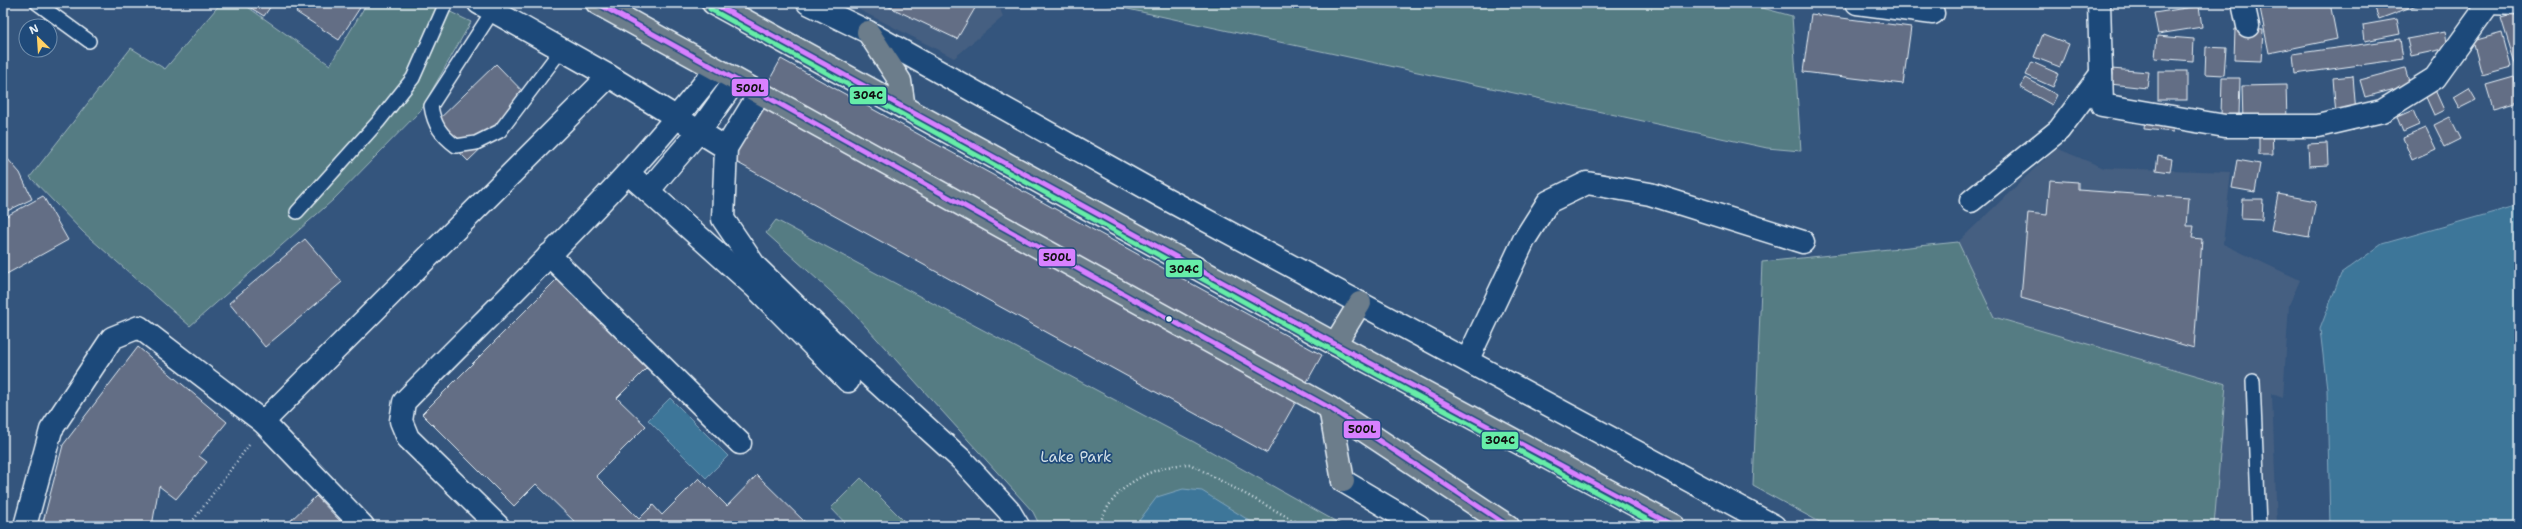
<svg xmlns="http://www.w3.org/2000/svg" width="2522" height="529" font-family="'Shantell Sans',sans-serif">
  <rect width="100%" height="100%" fill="#34557d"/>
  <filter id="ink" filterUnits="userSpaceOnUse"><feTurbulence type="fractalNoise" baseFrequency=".025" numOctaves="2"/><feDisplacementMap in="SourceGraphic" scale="8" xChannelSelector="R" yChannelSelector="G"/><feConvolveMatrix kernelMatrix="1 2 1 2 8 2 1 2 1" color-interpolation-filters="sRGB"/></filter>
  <g filter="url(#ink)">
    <g fill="#455f81">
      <polygon points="846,3 998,3 1003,17 954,58"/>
      <polygon points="2056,148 2104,168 2231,172 2223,244 2300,280 2289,305 2283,398 2272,394 2277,526 2214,526 2226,384 1993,317 1958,242"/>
    </g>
    <g fill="#547c83" stroke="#9eb6be">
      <polygon points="221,3 242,3 330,65 367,3 432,3 471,22 420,111 333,200 190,326 83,232 30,177 131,48 165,69"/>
      <polygon points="1100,3 1744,3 1792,16 1801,151 1767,148"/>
      <polygon points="776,220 1194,442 1344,526 1040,526 1033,512 849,308 766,233"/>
      <polygon points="1958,242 1994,317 2226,384 2214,526 1827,526 1753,486 1762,262"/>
      <polygon points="861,478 909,526 848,526 831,508"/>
    </g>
    <g fill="#3e7699" stroke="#82a7bf">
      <polygon points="2519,205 2519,526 2330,526 2327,389 2320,329 2341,274 2382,244"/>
      <polygon points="670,398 728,456 706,478 648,420"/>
      <polygon points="1183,489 1202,491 1258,526 1135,526 1157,497"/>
    </g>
    <g fill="#646e85" stroke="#e8f1f8">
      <polygon points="243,3 273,3 264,16"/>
      <polygon points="302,3 363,3 339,40 296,12"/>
      <polygon points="881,3 978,3 957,39"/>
      <polygon points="2259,3 2330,3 2337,39 2269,53"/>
      <polygon points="2373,3 2422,3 2379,19"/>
      <polygon points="2199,6 2202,27 2158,34 2154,13"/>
      <polygon points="2519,13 2519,72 2518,73 2501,18"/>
      <polygon points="1811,14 1911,27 1903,84 1803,72"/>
      <polygon points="2397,19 2400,34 2365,41 2363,25"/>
      <polygon points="2235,29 2263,30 2261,61 2234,60"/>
      <polygon points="2445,32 2448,48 2411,56 2407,39"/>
      <polygon points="2502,33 2511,67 2482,75 2473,41"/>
      <polygon points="2043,34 2069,44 2060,67 2034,57"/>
      <polygon points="2157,36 2194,39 2193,61 2155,58"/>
      <polygon points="2400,39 2403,59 2295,74 2293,54"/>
      <polygon points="2206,47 2226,48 2224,75 2205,74"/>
      <polygon points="781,59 1322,355 1267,453 727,157"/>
      <polygon points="2032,62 2059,74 2053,87 2026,75"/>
      <polygon points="496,64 531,100 468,161 433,125"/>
      <polygon points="2405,68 2410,85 2365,97 2360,80"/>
      <polygon points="2111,69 2149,72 2147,88 2110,84"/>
      <rect x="2158" y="71" width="29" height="29"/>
      <polygon points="2353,76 2356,114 2336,116 2333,78"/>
      <polygon points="2514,77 2519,101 2493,108 2486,85"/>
      <polygon points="2026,78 2057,95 2052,105 2020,87"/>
      <polygon points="2222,78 2240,78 2239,116 2221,116"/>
      <polygon points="2286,85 2287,121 2243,122 2242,86"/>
      <polygon points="2469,88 2476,100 2460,108 2454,97"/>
      <polygon points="2435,90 2444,110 2434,115 2425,95"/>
      <polygon points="2413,110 2419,125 2403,132 2397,117"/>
      <polygon points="2450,117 2461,139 2445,147 2434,125"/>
      <polygon points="2145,119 2174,123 2173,132 2144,129"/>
      <polygon points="2426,128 2436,149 2412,160 2403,138"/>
      <polygon points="2272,129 2273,155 2259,155 2259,130"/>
      <polygon points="2327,143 2328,165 2309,166 2308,144"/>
      <polygon points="2158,156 2172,159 2170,172 2156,170"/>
      <polygon points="6,157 20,173 32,199 3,213 3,158"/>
      <polygon points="2237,160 2260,164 2255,192 2232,188"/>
      <polygon points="2050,180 2078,182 2078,190 2189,198 2187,226 2194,226 2192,238 2202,239 2194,348 2021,298 2028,213 2047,215"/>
      <polygon points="2278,194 2316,201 2309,237 2271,230"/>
      <polygon points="43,196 68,240 3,276 3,218"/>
      <polygon points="2242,199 2263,199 2262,220 2241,219"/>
      <polygon points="305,239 342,282 265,347 229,303"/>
      <polygon points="557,279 647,368 617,398 646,426 596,476 639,519 653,505 662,515 699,478 727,506 757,475 809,526 579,526 536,484 514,506 422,414"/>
      <polygon points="138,347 227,422 199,456 207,462 176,499 159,486 152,526 42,526 63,445"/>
      <polygon points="316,496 345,526 285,526"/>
    </g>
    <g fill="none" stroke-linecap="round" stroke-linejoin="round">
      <g stroke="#e8f1f8" stroke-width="16">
        <g id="service">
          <polyline points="37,3 89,41"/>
          <path d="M 492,12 L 431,106 C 434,125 441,135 456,146 L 476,143 L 500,131 L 561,50"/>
          <polyline points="297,212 378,122 413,78 446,3"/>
          <polyline points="2253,381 2259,526"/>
        </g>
      </g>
      <g stroke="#e8f1f8" stroke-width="25">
        <g id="minor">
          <polyline points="1857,3 1933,13"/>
          <polyline points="2099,3 2102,105 2225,126 2318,126 2382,111 2435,78 2489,3"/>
          <polyline points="2243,3 2248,26"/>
          <polyline points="2488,3 2519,4"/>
          <polyline points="759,94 726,148 723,219 755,266 836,345 962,460 1009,511 1018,526"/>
          <polyline points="628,173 755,287 848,381"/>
          <polyline points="648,191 700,130 735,81"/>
          <polyline points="1971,201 2059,130 2101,74"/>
          <polyline points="549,255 740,443"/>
          <polyline points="1468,359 1524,240 1548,202 1587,183 1650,194 1803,242"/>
          <polyline points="263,422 609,76"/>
          <polyline points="25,526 51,430 112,338 139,327 263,422 363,526"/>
          <path d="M 498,526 L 408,438 L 401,421 L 404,402 C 510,294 622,189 715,70"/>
        </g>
      </g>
      <g stroke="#e8f1f8" stroke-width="25">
        <g id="tertiary">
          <polyline points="479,3 609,76 726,148"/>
          <polyline points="808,3 868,32 1161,196 1774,526"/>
          <polyline points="1343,481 1419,526"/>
        </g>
      </g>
      <g stroke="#e8f1f8" stroke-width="25">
        <g id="trunk">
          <polyline points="597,3 1330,408 1508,526"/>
          <polyline points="713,3 1335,344 1674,526"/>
          <polyline points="868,32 900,81 904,108"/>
          <polyline points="1335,344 1360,303"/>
          <polyline points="1330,408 1343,481"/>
        </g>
      </g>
      <g stroke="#e8f1f8" stroke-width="2.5" stroke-dasharray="1 3" stroke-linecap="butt">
        <polyline points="189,526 249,445"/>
        <path d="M 1099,526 C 1112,486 1150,466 1190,464 L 1304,526"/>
      </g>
      <use href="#service" stroke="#1f4a7a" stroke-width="13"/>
      <use href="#minor" stroke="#1f4a7a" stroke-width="22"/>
      <use href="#tertiary" stroke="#1f4a7a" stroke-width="22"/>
      <use href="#trunk" stroke="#6c7d8b" stroke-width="22"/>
      <g stroke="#1f4a7a" stroke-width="8">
        <g id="bus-1">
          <polyline points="597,3 1330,408 1508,526"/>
          <polyline points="713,3 1335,344 1674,526"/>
        </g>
      </g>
      <g stroke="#1f4a7a" stroke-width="8">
        <polyline id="bus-2" points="710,9 1332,350 1659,526"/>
      </g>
      <use href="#bus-1" stroke="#d880ff" stroke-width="5"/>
      <use href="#bus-2" stroke="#66eda8" stroke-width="5"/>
    </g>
  </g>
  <circle fill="#e8f1f8" stroke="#1f4a7a" stroke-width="1.5" cx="1169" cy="319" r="3.5"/>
  <g text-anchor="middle" stroke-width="3.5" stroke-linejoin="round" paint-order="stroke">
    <g font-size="15" fill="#d2dfe6" stroke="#1f4a7a">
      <text x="1076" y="462">Lake Park</text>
    </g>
  </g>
  <g stroke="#1f4a7a" stroke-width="1.5">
    <rect x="731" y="78" width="38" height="19" rx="4" fill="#d880ff"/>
    <rect x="849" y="86" width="38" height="19" rx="4" fill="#66eda8"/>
    <rect x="1038" y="248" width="38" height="19" rx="4" fill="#d880ff"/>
    <rect x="1165" y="259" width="38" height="19" rx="4" fill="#66eda8"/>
    <rect x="1343" y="420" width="38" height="19" rx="4" fill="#d880ff"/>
    <rect x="1481" y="431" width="38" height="19" rx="4" fill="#66eda8"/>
  </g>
  <g font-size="11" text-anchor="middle" font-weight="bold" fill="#111">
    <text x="750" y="92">500L</text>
    <text x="868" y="99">304C</text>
    <text x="1057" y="261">500L</text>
    <text x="1184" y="273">304C</text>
    <text x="1362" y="433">500L</text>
    <text x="1500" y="444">304C</text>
  </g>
  <rect width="2522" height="529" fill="none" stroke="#1f4a7a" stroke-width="16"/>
  <rect x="8" y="8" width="2506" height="513" fill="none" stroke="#e8f1f8" stroke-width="1.5" filter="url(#ink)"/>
  <g transform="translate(38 38) rotate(335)"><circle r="19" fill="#1f4a7a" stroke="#6f8dac"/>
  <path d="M0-3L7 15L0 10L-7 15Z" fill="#ffd166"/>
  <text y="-6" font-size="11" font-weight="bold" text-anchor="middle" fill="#e8f1f8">N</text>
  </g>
</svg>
